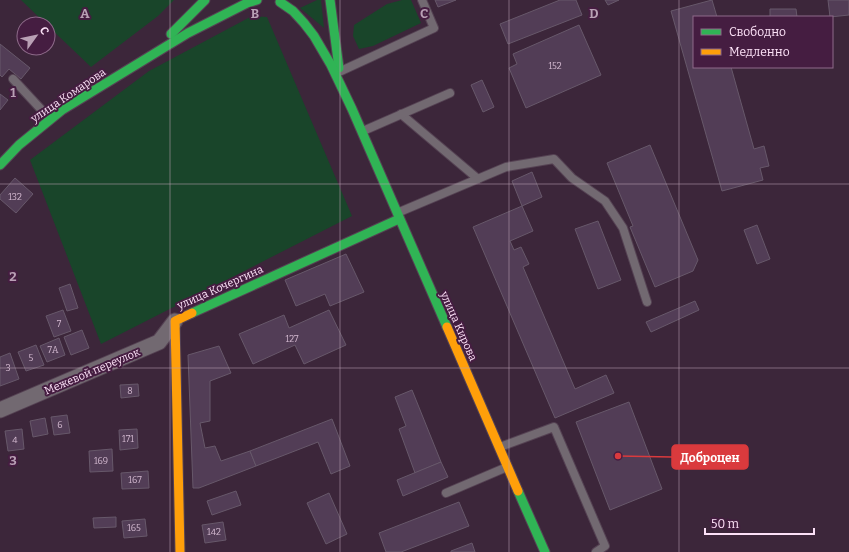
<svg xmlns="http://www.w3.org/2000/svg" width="849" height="552" font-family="Bitter,serif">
  <rect width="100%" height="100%" fill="#3c263a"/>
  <g fill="#19452a">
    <polygon points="21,0 174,0 158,16 91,67 48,26 48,24 46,24"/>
    <polygon points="317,0 321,0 324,28 300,8"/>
    <polygon points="402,0 411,0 421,23 373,46 359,49 353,36 354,25 387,4"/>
    <polygon points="252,16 267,17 352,216 101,344 30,160 149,71"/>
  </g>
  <g fill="#523d56" stroke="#67586a">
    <polygon points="435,0 456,0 438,7"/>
    <polygon points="560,0 576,0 582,15 508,44 500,24"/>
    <polygon points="605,0 619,0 608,5"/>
    <polygon points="712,0 717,17 694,17 694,67 731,67 754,149 764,146 769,166 760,168 763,180 722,191 671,11"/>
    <polygon points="828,0 849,0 849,15 830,17"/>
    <polygon points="770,9 796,9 797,17 770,17"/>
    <polygon points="579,25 601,75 526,108 509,68 517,64 513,54"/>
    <polygon points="0,44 30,68 21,79 9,69 2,77 0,75"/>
    <polygon points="482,80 494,107 483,112 471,85"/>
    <polygon points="0,94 8,100 0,110"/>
    <polygon points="650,145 698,260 693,271 655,287 630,227 633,226 607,163"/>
    <polygon points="532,172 542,197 522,206 512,181"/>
    <polygon points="15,178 33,194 16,213 0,199 0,195"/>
    <polygon points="522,206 533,231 510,241 514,250 521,247 529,264 523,267 575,389 606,375 614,393 555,418 473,227"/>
    <polygon points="598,221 621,280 598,289 575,229"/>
    <polygon points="757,225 770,259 757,264 744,230"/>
    <polygon points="346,254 364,292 330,306 325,294 296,306 285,280"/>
    <polygon points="70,284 78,308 67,311 59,288"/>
    <polygon points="695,301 699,310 651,332 646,322"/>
    <polygon points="63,310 71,331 54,337 46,316"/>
    <polygon points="329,310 346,345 304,364 295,345 253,364 239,334 284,315 289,328"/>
    <polygon points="82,330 89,348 71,355 64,337"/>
    <polygon points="59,338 65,355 47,362 40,346"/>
    <polygon points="36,345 44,365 26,371 18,352"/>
    <polygon points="219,346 231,373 210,381 210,421 200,423 205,448 215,446 221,461 250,451 256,466 199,488 193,488 188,355"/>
    <polygon points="10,353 19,379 0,386 0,357"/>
    <polygon points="138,384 139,396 121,398 120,385"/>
    <polygon points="412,390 441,462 415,473 399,429 406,426 395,397"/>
    <polygon points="629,402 662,489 610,510 576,422"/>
    <polygon points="67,415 70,433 54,435 51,417"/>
    <polygon points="45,418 48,434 33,437 30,421"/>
    <polygon points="332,419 350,466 331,474 318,442 256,466 250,451"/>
    <polygon points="22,429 24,449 8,451 5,431"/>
    <polygon points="137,429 138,448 120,450 119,430"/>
    <polygon points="112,449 113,471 90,472 89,451"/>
    <polygon points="441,462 448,477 403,496 397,480"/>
    <polygon points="148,471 149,488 122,489 121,473"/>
    <polygon points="236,491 241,505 212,515 207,501"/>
    <polygon points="329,493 347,534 326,544 307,503"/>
    <polygon points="459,502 469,526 401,552 386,552 379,533"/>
    <polygon points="116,517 116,527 94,528 93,518"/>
    <polygon points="145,519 147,536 124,538 122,521"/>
    <polygon points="223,522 226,540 205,543 202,525"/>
    <polygon points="472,543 475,552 451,552 451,551"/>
  </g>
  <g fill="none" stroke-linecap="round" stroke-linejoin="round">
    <g stroke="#554253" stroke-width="10">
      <g id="lane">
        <polyline points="341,71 434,28 422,0"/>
        <polyline points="13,79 50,119"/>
        <polyline points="401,114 478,179"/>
        <polyline points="363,131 450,93"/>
        <polyline points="397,213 506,167 554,159 572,178 605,201 623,228 647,302"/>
        <polyline points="500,447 554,427 605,546 596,552"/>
        <polyline points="446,493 507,467"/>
      </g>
    </g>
    <g stroke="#554253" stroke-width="17">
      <polyline id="street" points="0,410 159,342 175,321"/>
    </g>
    <g stroke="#554253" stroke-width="11">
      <g id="fast">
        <polyline points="330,0 339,68"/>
        <polyline points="280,2 293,11 304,23 314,36 331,65 352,109 447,327"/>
        <polyline points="171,34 205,0"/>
        <polyline points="0,165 19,145 62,110 188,33 247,3 257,0"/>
        <polyline points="192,313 399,219"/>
        <polyline points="518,491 545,552"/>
      </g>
    </g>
    <g stroke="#554253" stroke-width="11">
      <g id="slow">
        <polyline points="447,327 518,491"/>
        <polyline points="180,552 175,321 192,313"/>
      </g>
    </g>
    <use href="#lane" stroke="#726971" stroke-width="8"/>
    <use href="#street" stroke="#726971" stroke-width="15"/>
    <use href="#fast" stroke="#30b455" stroke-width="9"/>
    <use href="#slow" stroke="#ff9f0a" stroke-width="9"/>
  </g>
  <path fill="none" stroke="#b9a0b5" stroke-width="1" stroke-opacity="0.55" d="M 170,0 L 170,552M 340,0 L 340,552M 509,0 L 509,552M 679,0 L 679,552M 0,184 L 849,184M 0,368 L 849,368"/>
  <g text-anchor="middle" stroke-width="4" stroke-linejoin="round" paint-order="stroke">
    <g font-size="9" fill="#d2b8cf">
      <text x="555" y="69">152</text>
      <text x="15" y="200">132</text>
      <text x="59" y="327">7</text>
      <text x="292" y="342">127</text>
      <text x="53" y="353">7А</text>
      <text x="31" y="361">5</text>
      <text x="8" y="371">3</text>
      <text x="130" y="394">8</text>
      <text x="60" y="428">6</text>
      <text x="128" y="442">171</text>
      <text x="15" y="443">4</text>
      <text x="101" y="464">169</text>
      <text x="135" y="483">167</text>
      <text x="134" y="531">165</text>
      <text x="214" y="535">142</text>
    </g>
    <g font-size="11" fill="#fce1f7" stroke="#451d41">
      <text transform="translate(68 95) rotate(-34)" y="4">улица Комарова</text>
      <text transform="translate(220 287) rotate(-24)" y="4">улица Кочергина</text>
      <text transform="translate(459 326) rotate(66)" y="4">улица Кирова</text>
      <text transform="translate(92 371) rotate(-23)" y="4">Межевой переулок</text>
    </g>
  </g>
  <g font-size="13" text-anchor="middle" font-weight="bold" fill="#b9a0b5" stroke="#451d41" stroke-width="4" stroke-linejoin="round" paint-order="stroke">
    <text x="85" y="18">A</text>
    <text x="255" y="18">B</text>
    <text x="424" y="18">C</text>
    <text x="594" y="18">D</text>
    <text x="13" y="97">1</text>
    <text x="13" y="281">2</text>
    <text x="13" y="465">3</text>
  </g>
  <path fill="none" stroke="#da3a3d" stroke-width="1.5" d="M618 456L672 457"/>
  <circle fill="#da3a3d" stroke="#451d41" stroke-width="1.5" cx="618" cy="456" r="4"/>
  <rect fill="#da3a3d" stroke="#da3a3d" stroke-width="1.5" x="672" y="445" width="76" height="24" rx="4"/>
  <g font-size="12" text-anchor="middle" font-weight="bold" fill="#fff">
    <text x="710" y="462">Доброцен</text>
  </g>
  <rect x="693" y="16" width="140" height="52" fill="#451d41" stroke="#8e6b8a"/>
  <rect x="701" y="29" width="20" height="6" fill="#30b455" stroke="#8e6b8a"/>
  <text x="729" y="36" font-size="12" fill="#fce1f7">Свободно</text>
  <rect x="701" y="49" width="20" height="6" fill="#ff9f0a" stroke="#8e6b8a"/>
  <text x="729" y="56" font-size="12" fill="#fce1f7">Медленно</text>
  <g transform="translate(36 36) rotate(57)"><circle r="19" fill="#451d41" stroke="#8e6b8a"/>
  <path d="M0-3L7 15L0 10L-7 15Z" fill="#b9a0b5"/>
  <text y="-6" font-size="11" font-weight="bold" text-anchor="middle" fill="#fce1f7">С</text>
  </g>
  <path d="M705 528v6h109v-6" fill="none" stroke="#fce1f7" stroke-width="2"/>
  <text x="711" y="528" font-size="12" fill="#fce1f7" stroke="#451d41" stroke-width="3" paint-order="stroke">50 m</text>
</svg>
